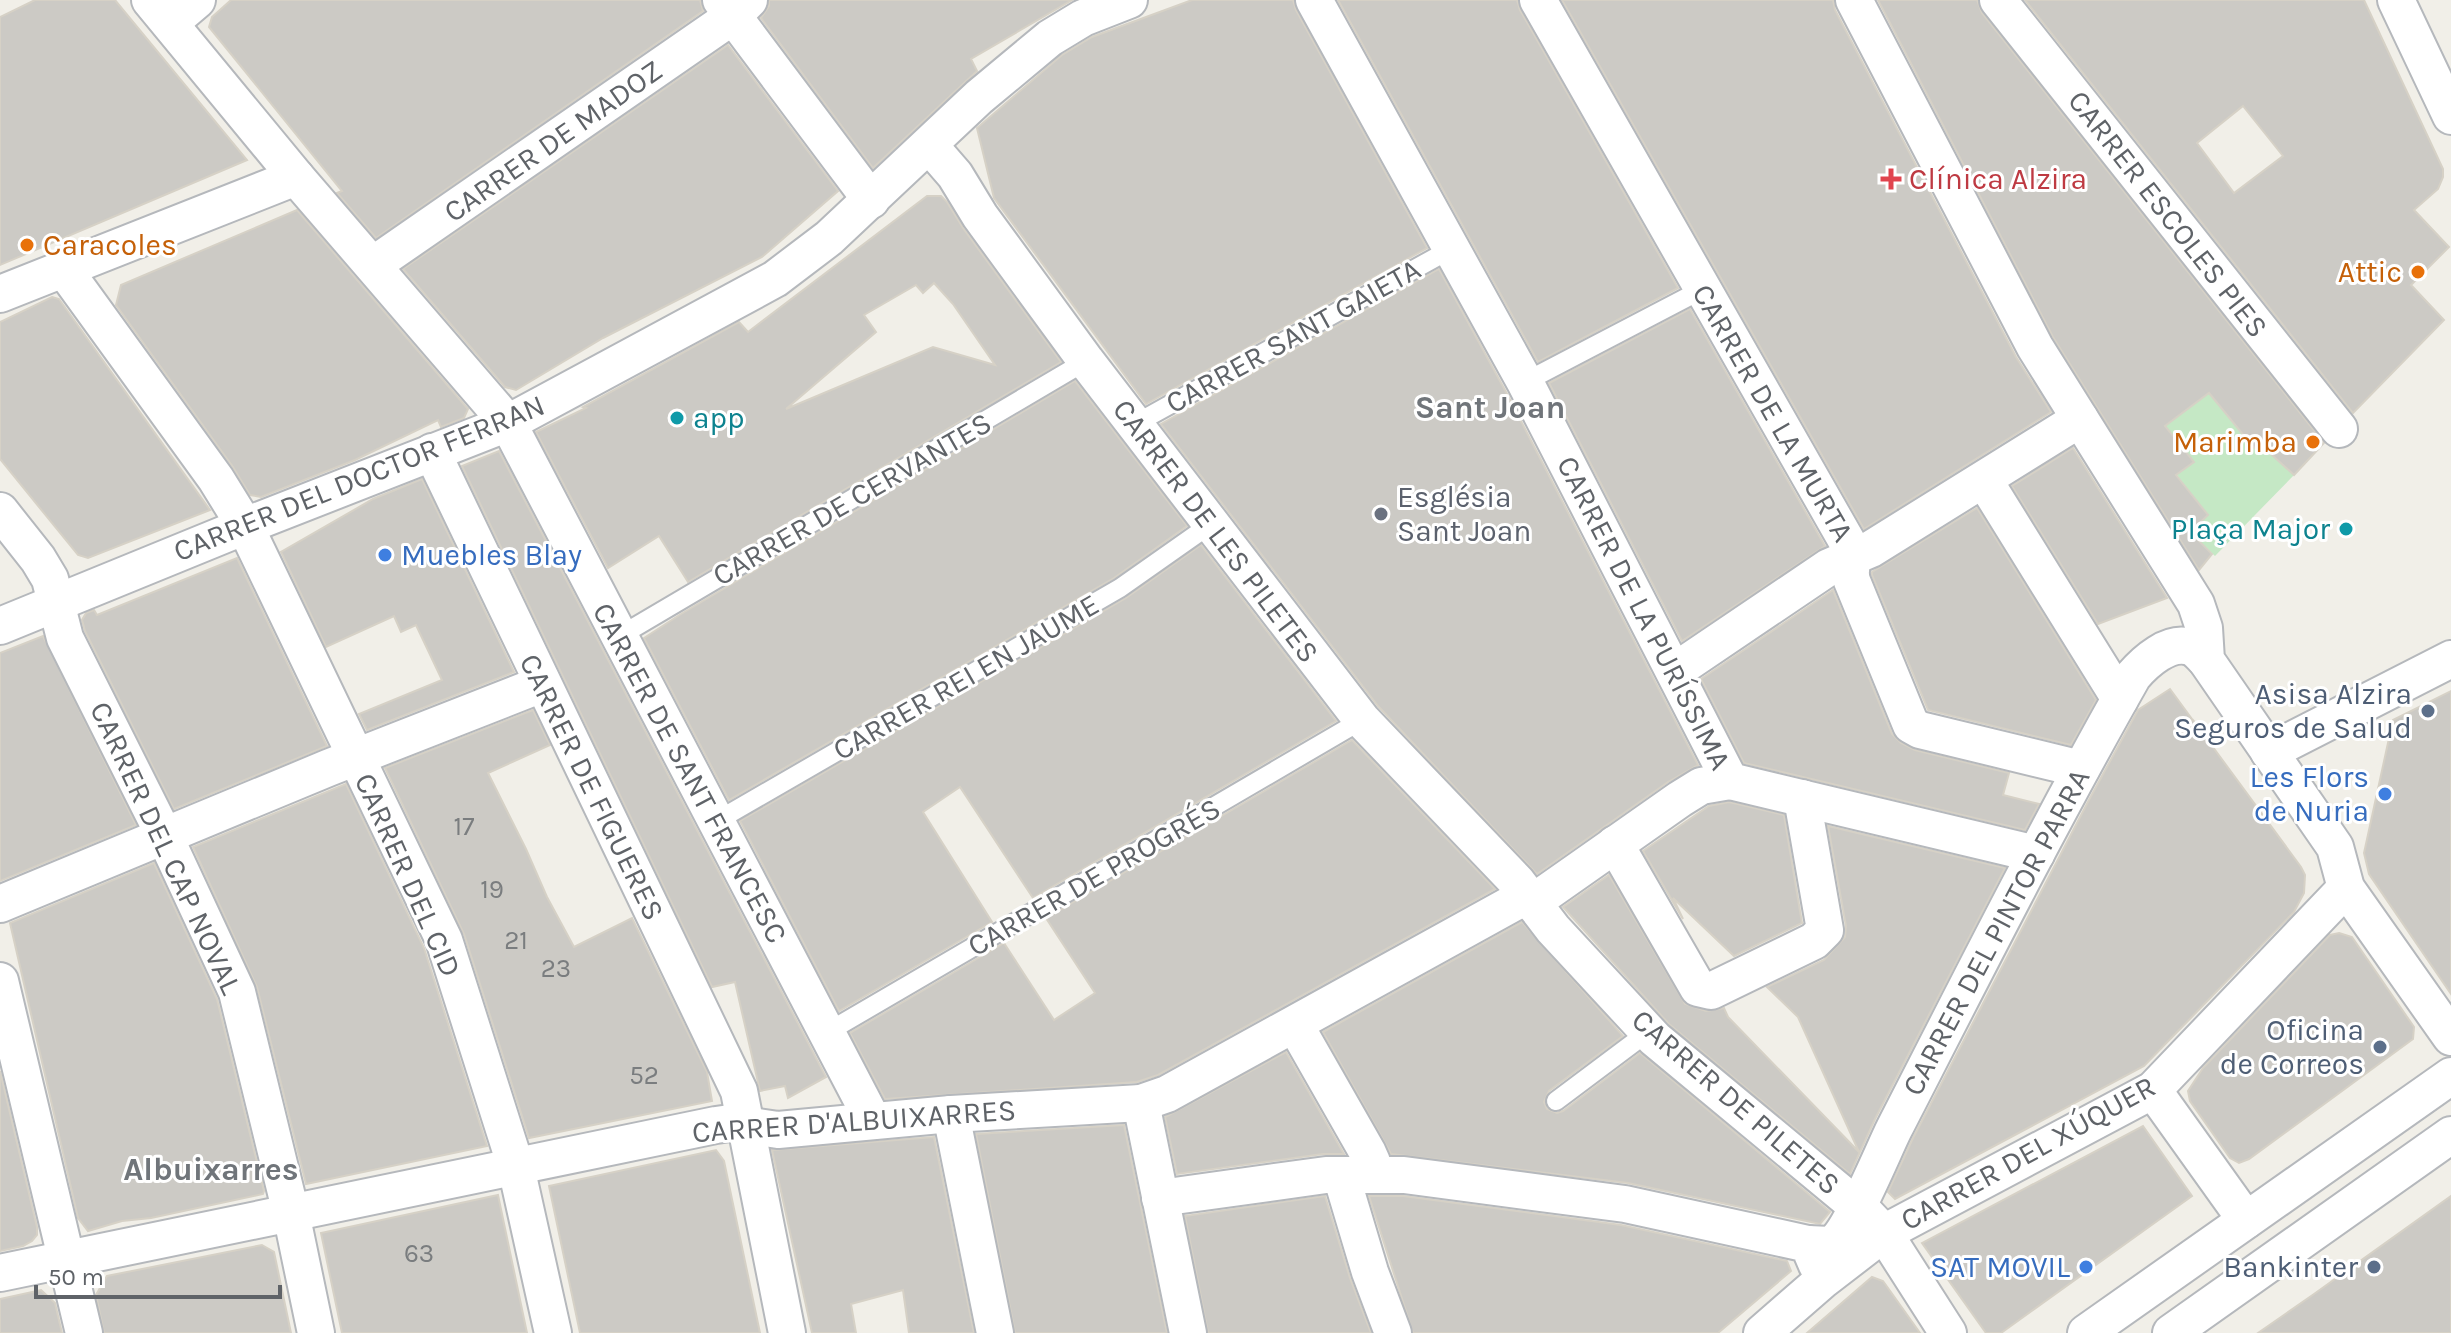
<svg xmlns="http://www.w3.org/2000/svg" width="2451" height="1333" font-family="Karla,sans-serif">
  <rect width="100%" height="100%" fill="#f1efe8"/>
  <polygon fill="#c5e8c5" points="2189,368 2254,448 2260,444 2294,475 2215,556 2190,532 2208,515 2173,470 2194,462 2165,426"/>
  <g fill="#cccac5" stroke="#d6d1c6" stroke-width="2" fill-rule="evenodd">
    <polygon points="35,0 115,0 247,160 0,265 0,17"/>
    <polygon points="231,0 700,0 703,11 376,238 337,193 342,191 209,27 212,17"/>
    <polygon points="769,0 1072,0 971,59 977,71 873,168 761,18 769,6"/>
    <polygon points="1192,0 1293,0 1296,10 1427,248 1146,404 994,198 977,128 1062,55 1092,37"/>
    <polygon points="1338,0 1517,0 1520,10 1678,288 1538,362"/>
    <polygon points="1562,0 1833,0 1835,10 2016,357 2051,412 1864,529"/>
    <polygon points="1878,0 1977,0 1982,13 2324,443 2294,475 2260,444 2254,448 2209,393 2165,426 2194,462 2176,475 2208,515 2190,532 2212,554 2199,570 2053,337"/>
    <path d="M 2025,0 L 2364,0 L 2443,169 L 2443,177 L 2438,189 L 2414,210 L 2449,247 L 2411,285 L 2444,320 L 2353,413 ZM 2243,106 L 2283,156 L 2234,193 L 2197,143 Z"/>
    <polygon points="728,45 838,191 762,257 603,338 516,390 505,387 403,269"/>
    <path d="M 927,196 L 941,196 L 947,202 L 963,228 L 1061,362 L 688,582 L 659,536 L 608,568 L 536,432 L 586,408 L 583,407 L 739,322 L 748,332 ZM 934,283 L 953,304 L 995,365 L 933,347 L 786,409 L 876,332 L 864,315 L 916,285 L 923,293 Z"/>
    <polygon points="297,210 468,409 464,418 441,427 438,420 355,460 261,497 250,495 233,467 116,305 121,285"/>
    <polygon points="1439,269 1506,392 1698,765 1668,782 1537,874 1378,706 1161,424"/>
    <polygon points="52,297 59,299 210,510 88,558 78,555 0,459 0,322"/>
    <polygon points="1690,309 1825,546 1682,641 1549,383"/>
    <polygon points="1075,381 1187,526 1114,578 729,800 644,638 681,614"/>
    <polygon points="2073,448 2167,598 2098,624 2012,486"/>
    <polygon points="499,451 826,1077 788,1098 785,1086 760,1091 735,982 712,987 462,466"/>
    <polygon points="422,479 514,672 367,730 359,714 442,680 416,625 401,632 394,616 326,647 281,552 373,499"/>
    <polygon points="1977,508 2096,700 2071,745 1928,710 1872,575 1872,572"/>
    <polygon points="1201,545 1336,721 1033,898 960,787 923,812 992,922 839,1011 740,821 1126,598"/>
    <polygon points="237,558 327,746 174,809 85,631 82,620 86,613 94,610 97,615"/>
    <polygon points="1833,590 1892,734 1901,743 1915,750 2009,773 2003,795 2039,804 2025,830 1744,763 1701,679"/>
    <polygon points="43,636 136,825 0,881 0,653"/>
    <polygon points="2170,689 2192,719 2191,721 2193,720 2301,867 2305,875 2304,893 2294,912 2144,1066 1895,1199 1888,1192 1913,1138 2090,798 2138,710"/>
    <polygon points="2451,691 2451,994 2369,874 2364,853 2393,720"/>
    <polygon points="533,710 550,745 488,773 526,849 547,897 574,947 632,918 707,1072 712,1101 529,1138 464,934 385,768"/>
    <polygon points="1352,740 1495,889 1158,1075 1137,1082 885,1099 850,1033 1004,943 1054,1020 1095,993 1046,918"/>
    <polygon points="346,784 424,948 487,1146 306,1184 257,987 193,847"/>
    <polygon points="1729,802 1784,815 1802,923 1734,956 1673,898 1683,919 1643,851 1709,806"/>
    <polygon points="1828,826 2005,868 1875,1119 1850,1174 1669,1024 1563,907 1609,875 1685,1004 1706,1011 1724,1008 1728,1017 1859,1152 1798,1017 1767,987 1824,960 1845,937 1846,926"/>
    <polygon points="154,863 217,999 264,1191 263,1194 151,1218 122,1221 88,1231 78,1218 10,923"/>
    <polygon points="1522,922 1623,1036 1549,1091 1544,1102 1547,1109 1557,1113 1563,1111 1640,1053 1830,1212 1820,1224 1628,1183 1391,1154 1323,1032"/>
    <polygon points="2339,933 2352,937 2414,1027 2413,1039 2249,1159 2239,1163 2230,1158 2190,1101 2188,1091 2203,1068 2330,935"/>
    <polygon points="1286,1052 1344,1154 1323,1154 1177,1174 1165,1117"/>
    <polygon points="0,1071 37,1227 37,1235 32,1241 23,1246 0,1251"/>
    <polygon points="1124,1125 1167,1333 1015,1333 976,1134"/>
    <polygon points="2143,1126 2192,1196 2001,1333 1986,1333 1922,1243"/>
    <polygon points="934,1137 974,1333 909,1333 903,1290 851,1304 856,1333 812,1333 772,1150"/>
    <polygon points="716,1150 724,1161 760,1333 580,1333 549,1186"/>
    <polygon points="498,1195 527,1333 342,1333 321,1233"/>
    <polygon points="1325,1196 1350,1278 1371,1333 1208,1333 1185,1216"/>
    <polygon points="1369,1196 1403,1196 1621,1225 1787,1261 1791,1271 1718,1333 1413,1333"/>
    <polygon points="2451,1196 2451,1333 2258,1333 2314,1294"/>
    <polygon points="262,1245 274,1252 291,1333 104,1333 96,1295 107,1276"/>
    <polygon points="1872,1277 1883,1281 1920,1333 1807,1333"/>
    <polygon points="41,1290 55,1303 62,1333 0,1333 0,1299"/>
  </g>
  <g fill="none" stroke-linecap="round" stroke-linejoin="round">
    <g stroke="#b5b8bc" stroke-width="22">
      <g id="lane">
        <polyline points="1525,382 1703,289"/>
        <polyline points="1135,424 1451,249"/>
        <polyline points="618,637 1086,361"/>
        <polyline points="715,822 1120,588 1211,524"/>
        <polyline points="826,1033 1362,720"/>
        <polyline points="1556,1101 1648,1032"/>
      </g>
    </g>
    <g stroke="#b5b8bc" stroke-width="40">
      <g id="street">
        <polyline points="150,0 296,177 508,423 873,1121"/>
        <polyline points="721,0 871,200"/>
        <polyline points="1314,0 1525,382 1730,781 2036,854"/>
        <path d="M 1538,0 L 1853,552 C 1855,559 1848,567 1852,581 L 1911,725 L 1920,730 L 2081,769"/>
        <polyline points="1854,0 2035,347 2196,604 2204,628 2206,660 2335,847 2346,888 2451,1037"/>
        <polyline points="1998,0 2339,429"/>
        <polyline points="2396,0 2451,116"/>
        <polyline points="170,23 197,0"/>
        <polyline points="929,145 955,175 980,216 1086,361 1362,720 1517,882 1553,929 1655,1039 1865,1213 1884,1233 1948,1333"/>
        <polyline points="373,265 733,16 749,0"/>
        <polyline points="63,268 216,479 245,526 444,940 516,1167 553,1333"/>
        <polyline points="0,294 296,177"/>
        <polyline points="432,452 739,1091 787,1333"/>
        <polyline points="1984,480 2120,699"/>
        <polyline points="0,511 38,559 50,579 65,638 164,835 237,992 291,1213 316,1333"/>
        <polyline points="0,626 245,526 508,423 775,279 829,238 979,97 1050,38 1083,18 1129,0"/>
        <polyline points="1675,671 1829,567 1871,549 2080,419"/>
        <polyline points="2269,752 2451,659"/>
        <polyline points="1615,844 1698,988 1711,991 1814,941 1825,930 1802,798"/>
        <polyline points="1532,903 1680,799 1701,786 1730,781"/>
        <polyline points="0,904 328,768 542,684"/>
        <polyline points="0,981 84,1333"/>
        <polyline points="1295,1025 1368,1153 1372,1162 1371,1174"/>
        <polyline points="2153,1090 2246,1220"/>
        <polyline points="1141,1103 1188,1333"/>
        <polyline points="951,1114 995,1333"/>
        <polyline points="1341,1175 1370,1272 1393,1333"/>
        <polyline points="1160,1198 1326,1175 1404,1175 1625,1204 1808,1244 1817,1265"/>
        <path d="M 1808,1244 L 1830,1245 C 1849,1236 1882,1153 1894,1129 C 1972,977 2049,824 2133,676 C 2145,662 2169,640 2190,647 C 2196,649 2202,656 2206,660"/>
        <polyline points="0,1273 716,1125 730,1123 778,1130 951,1114 1141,1103 1167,1094 1526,896"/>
        <polyline points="1762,1333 1823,1280 1884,1233 2153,1090 2346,888"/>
        <polyline points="2086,1333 2451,1076"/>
        <polyline points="2171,1333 2451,1135"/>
      </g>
    </g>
    <use href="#lane" stroke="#fff" stroke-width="18"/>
    <use href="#street" stroke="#fff" stroke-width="36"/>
  </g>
  <path fill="#e0444e" stroke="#fff" stroke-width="3" d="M1887 167h8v8h8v8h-8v8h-8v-8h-8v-8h8z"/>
  <g fill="#e8710a" stroke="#fff" stroke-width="3">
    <circle cx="27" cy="245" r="8"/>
    <circle cx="2418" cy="272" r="8"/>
    <circle cx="2313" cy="442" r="8"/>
  </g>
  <g fill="#0f9aa8" stroke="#fff" stroke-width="3">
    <circle cx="677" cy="418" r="8"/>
    <circle cx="2346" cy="529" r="8"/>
  </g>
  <circle fill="#6b7280" stroke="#fff" stroke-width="3" cx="1381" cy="514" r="8"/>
  <g fill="#3f7fe0" stroke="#fff" stroke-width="3">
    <circle cx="385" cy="555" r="8"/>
    <circle cx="2385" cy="794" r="8"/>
    <circle cx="2086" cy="1267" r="8"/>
  </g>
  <g fill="#5c6f8a" stroke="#fff" stroke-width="3">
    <circle cx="2428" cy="711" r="8"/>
    <circle cx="2380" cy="1047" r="8"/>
    <circle cx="2374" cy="1267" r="8"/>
  </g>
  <g text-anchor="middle" stroke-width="6" stroke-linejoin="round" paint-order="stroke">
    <g font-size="26" fill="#7a7d7f">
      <text x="464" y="835">17</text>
      <text x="492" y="898">19</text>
      <text x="516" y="949">21</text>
      <text x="556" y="977">23</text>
      <text x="644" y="1084">52</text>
      <text x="419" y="1262">63</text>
    </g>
    <g font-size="30" fill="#5f6368" stroke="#fff">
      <text transform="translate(553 141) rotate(-35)" y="10">CARRER DE MADOZ</text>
      <text transform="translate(2168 214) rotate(52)" y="10">CARRER ESCOLES PIES</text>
      <text transform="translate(1293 336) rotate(-29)" y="10">CARRER SANT GAIETA</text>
      <text transform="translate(1773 413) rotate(60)" y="10">CARRER DE LA MURTA</text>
      <text transform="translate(359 478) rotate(-22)" y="10">CARRER DEL DOCTOR FERRAN</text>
      <text transform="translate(852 499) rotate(-30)" y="10">CARRER DE CERVANTES</text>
      <text transform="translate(1216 531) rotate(53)" y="10">CARRER DE LES PILETES</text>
      <text transform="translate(1644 613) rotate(63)" y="10">CARRER DE LA PURÍSSIMA</text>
      <text transform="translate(966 677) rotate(-30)" y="10">CARRER REI EN JAUME</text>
      <text transform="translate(690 773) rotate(62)" y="10">CARRER DE SANT FRANCESC</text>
      <text transform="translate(592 787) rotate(64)" y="10">CARRER DE FIGUERES</text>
      <text transform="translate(166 848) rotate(65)" y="10">CARRER DEL CAP NOVAL</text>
      <text transform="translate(408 875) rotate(66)" y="10">CARRER DEL CID</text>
      <text transform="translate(1094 877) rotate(-30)" y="10">CARRER DE PROGRÉS</text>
      <text transform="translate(1996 932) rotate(-62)" y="10">CARRER DEL PINTOR PARRA</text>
      <text transform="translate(1736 1102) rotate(41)" y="10">CARRER DE PILETES</text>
      <text transform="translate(854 1121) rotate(-4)" y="10">CARRER D'ALBUIXARRES</text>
      <text transform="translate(2028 1153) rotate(-29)" y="10">CARRER DEL XÚQUER</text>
    </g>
    <g font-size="30" fill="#be3a42" stroke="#fff" text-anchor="start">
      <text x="1909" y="189">Clínica Alzira</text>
    </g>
    <g font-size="30" fill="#c56008" stroke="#fff" text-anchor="end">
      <text x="43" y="255" text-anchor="start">Caracoles</text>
      <text x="2402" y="282">Attic</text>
      <text x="2297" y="452">Marimba</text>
    </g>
    <g font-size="30" fill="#0d838f" stroke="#fff" text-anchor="start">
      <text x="693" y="428">app</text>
      <text x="2330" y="539" text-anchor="end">Plaça Major</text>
    </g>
    <g font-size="30" fill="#5b616d" stroke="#fff" text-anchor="start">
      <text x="1397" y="507">Església<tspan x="1397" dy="34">Sant Joan</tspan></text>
    </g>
    <g font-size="30" fill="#366cbe" stroke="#fff" text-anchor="end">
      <text x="401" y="565" text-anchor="start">Muebles Blay</text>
      <text x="2369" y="787">Les Flors<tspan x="2369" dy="34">de Nuria</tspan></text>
      <text x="2070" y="1277">SAT MOVIL</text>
    </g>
    <g font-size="30" fill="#4e5e75" stroke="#fff" text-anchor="end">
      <text x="2412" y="704">Asisa Alzira<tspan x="2412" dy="34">Seguros de Salud</tspan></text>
      <text x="2364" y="1040">Oficina<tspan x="2364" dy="34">de Correos</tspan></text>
      <text x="2358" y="1277">Bankinter</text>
    </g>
    <g font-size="32" font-weight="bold" fill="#70757a" stroke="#fff">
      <text x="1490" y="418">Sant Joan</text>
      <text x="211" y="1180">Albuixarres</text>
    </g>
  </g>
  <path d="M36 1285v12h244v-12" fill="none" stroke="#5f6368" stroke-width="4"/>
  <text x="48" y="1285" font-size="24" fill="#5f6368" stroke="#ffffff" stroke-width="6" paint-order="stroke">50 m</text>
</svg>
